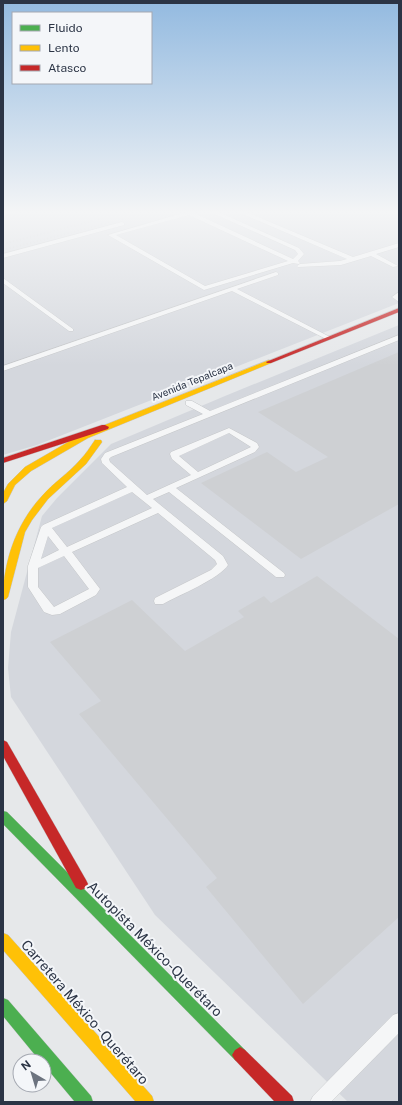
<svg xmlns="http://www.w3.org/2000/svg" width="402" height="1105" font-family="'Public Sans',sans-serif">
  <rect width="100%" height="100%" fill="#e6e8ea"/>
  <g fill="#d4d7dd">
    <polygon points="3,211 399,211 399,303 37,445 3,455"/>
    <polygon points="399,325 399,1102 348,1102 155,915 11,697 8,668 11,632 42,516 57,498 111,444 225,396"/>
  </g>
  <g fill="#ced0d3">
    <polygon points="399,352 399,504 301,559 201,483 267,452 296,472 328,457 258,412"/>
    <polygon points="317,576 399,639 399,917 303,1004 206,887 217,878 79,714 101,701 50,642 132,600 185,651 244,617 238,611 264,596 271,603"/>
  </g>
  <g fill="none" stroke-linecap="round" stroke-linejoin="round">
    <g stroke="#c4c6c8" stroke-width="1">
      <g id="lane">
        <polygon points="8,211 18,211 3,216 3,212"/>
        <path d="M 190,211 L 199,211 L 194,213 L 293,259 L 298,254 L 295,250 L 208,211 L 216,211 L 299,248 L 304,254 L 298,261 L 300,263 L 299,264 L 293,263 L 204,290 L 108,235 ZM 189,215 L 288,261 L 205,286 L 116,235 Z"/>
        <polygon points="236,211 244,211 353,257 399,243 399,247 376,254 398,266 393,267 371,256 341,265 298,267 297,266 300,264 340,261 347,259"/>
        <polygon points="122,222 124,223 124,225 3,258 3,254"/>
        <polygon points="276,272 278,273 278,275 237,289 330,337 330,339 326,339 232,291 3,371 3,366"/>
        <polygon points="3,278 73,329 73,331 69,331 3,283"/>
        <polygon points="399,292 399,302 392,297"/>
        <path d="M 399,335 L 399,340 L 111,457 L 109,459 L 110,462 L 147,495 L 191,475 L 172,459 L 170,454 L 171,452 L 229,428 L 257,443 L 259,447 L 255,452 L 176,488 L 284,573 L 285,575 L 284,577 L 276,577 L 169,492 L 153,499 L 223,556 L 228,565 C 219,579 179,595 163,604 L 155,604 L 154,601 L 155,598 L 211,570 L 217,564 L 215,560 L 158,513 L 72,552 L 100,589 L 96,595 L 60,614 L 52,615 L 44,612 L 28,587 L 28,566 L 41,527 L 43,525 L 127,487 L 102,463 L 101,459 L 105,453 L 203,414 L 186,405 L 186,401 L 192,401 L 210,411 ZM 229,433 L 251,447 L 198,472 L 179,456 ZM 132,492 L 152,508 L 67,547 L 52,528 ZM 48,536 L 59,550 L 41,559 ZM 64,556 L 89,589 L 54,607 L 38,587 L 38,568 Z"/>
        <polygon points="399,1013 399,1033 331,1102 310,1102 313,1096 393,1015"/>
      </g>
    </g>
    <g stroke="#c4c6c8" stroke-width="1">
      <g id="fast">
        <polygon points="3,811 7,812 245,1050 248,1055 245,1060 240,1063 235,1060 3,824"/>
        <polygon points="3,998 8,1000 91,1096 93,1102 75,1102 44,1065 44,1061 40,1061 3,1016"/>
      </g>
    </g>
    <g stroke="#c4c6c8" stroke-width="1">
      <g id="slow">
        <polygon points="269,360 272,362 271,363 88,438 31,471 15,485 7,501 3,504 3,493 8,484 25,467 82,434"/>
        <path d="M 95,440 L 101,440 L 102,442 L 86,464 L 48,499 L 32,520 L 25,532 L 8,597 L 6,599 L 3,600 C 3,562 16,524 42,496 C 53,483 69,473 80,460 C 86,454 90,447 95,440 Z"/>
        <polygon points="3,933 8,935 152,1096 154,1102 136,1102 3,950"/>
      </g>
    </g>
    <g stroke="#c4c6c8" stroke-width="1">
      <g id="jam">
        <polygon points="399,308 399,312 271,363 267,363 266,362"/>
        <polygon points="102,425 105,425 109,427 108,429 3,463 3,458"/>
        <polygon points="3,740 7,742 86,880 88,884 86,888 81,890 76,888 3,756"/>
        <polygon points="240,1047 245,1050 292,1096 294,1102 275,1102 235,1060 232,1055 235,1050"/>
      </g>
    </g>
    <use href="#lane" fill="#f5f6f7" fill-rule="evenodd"/>
    <use href="#fast" fill="#4caf50" fill-rule="evenodd"/>
    <use href="#slow" fill="#ffc107" fill-rule="evenodd"/>
    <use href="#jam" fill="#c62828" fill-rule="evenodd"/>
    <g stroke="#cecfd2" stroke-width="2" stroke-dasharray="1 2.5" stroke-linecap="butt">
      <polyline points="3,244 131,211"/>
      <polyline points="3,250 155,211"/>
    </g>
  </g>
  <linearGradient id="sky" x2="0" y2="1"><stop stop-color="#93bae0"/><stop offset="0.58" stop-color="#f4f5f6"/><stop offset="1" stop-color="#f4f5f6" stop-opacity="0"/></linearGradient>
  <rect width="402" height="366" fill="url(#sky)"/>
  <g text-anchor="middle" stroke-width="4" stroke-linejoin="round" paint-order="stroke">
    <g font-size="10" fill="#2b3445" stroke="#f4f6f9">
      <text transform="translate(192 381) rotate(-22)" y="4">Avenida Tepalcapa</text>
    </g>
    <g font-size="14" fill="#2b3445" stroke="#f4f6f9">
      <text transform="translate(155 949) rotate(45)" y="5">Autopista México-Querétaro</text>
      <text transform="translate(85 1012) rotate(49)" y="5">Carretera México - Querétaro</text>
    </g>
  </g>
  <rect width="402" height="1105" fill="none" stroke="#2b3445" stroke-width="8"/>
  <rect x="12" y="12" width="140" height="72" fill="#f4f6f9" stroke="#a4a8b1"/>
  <rect x="20" y="25" width="20" height="6" fill="#4caf50" stroke="#a4a8b1"/>
  <text x="48" y="32" font-size="12" fill="#2b3445">Fluido</text>
  <rect x="20" y="45" width="20" height="6" fill="#ffc107" stroke="#a4a8b1"/>
  <text x="48" y="52" font-size="12" fill="#2b3445">Lento</text>
  <rect x="20" y="65" width="20" height="6" fill="#c62828" stroke="#a4a8b1"/>
  <text x="48" y="72" font-size="12" fill="#2b3445">Atasco</text>
  <g transform="translate(32 1073) rotate(322)"><circle r="19" fill="#f4f6f9" stroke="#a4a8b1"/>
  <path d="M0-3L7 15L0 10L-7 15Z" fill="#6c737f"/>
  <text y="-6" font-size="11" font-weight="bold" text-anchor="middle" fill="#2b3445">N</text>
  </g>
</svg>
